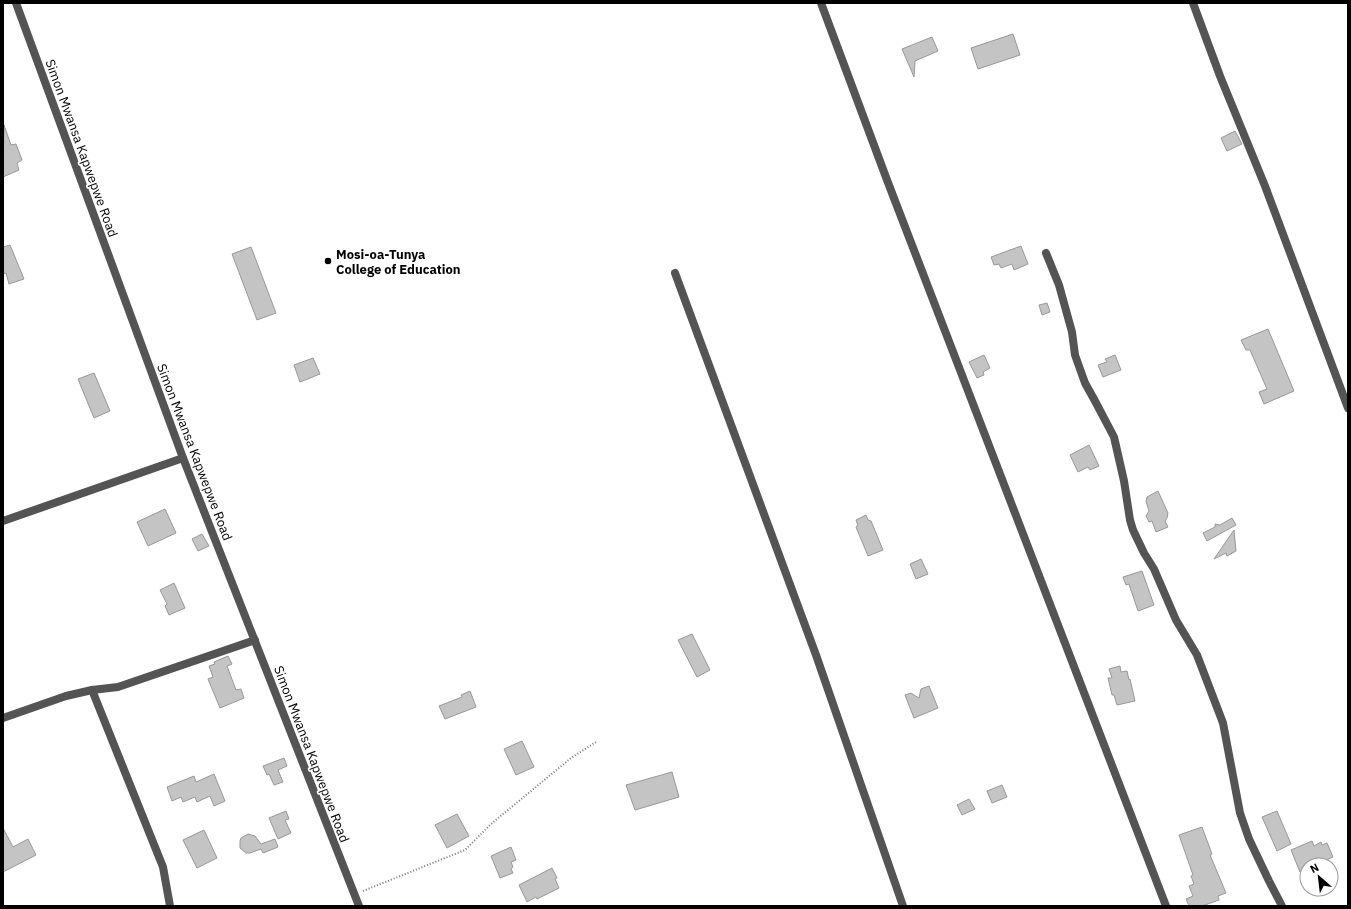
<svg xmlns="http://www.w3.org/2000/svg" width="1351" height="909" font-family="'IBM Plex Sans',sans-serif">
  <rect width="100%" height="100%" fill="#fff"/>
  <g fill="#c4c4c4" stroke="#989898">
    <polygon points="1013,34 1020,55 978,69 971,48"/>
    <polygon points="932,37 938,51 915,61 914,77 902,49"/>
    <polygon points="4,125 11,145 16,144 22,160 17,163 19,170 3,177"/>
    <polygon points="1235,131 1242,144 1227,151 1221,138"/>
    <polygon points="10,245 24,279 9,284 6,273 3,274 3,247"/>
    <polygon points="1021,246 1028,264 1014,270 1012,264 1001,268 999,264 994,265 991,257"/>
    <polygon points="251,247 276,313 257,320 232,254"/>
    <polygon points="1047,303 1050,312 1042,315 1039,305"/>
    <polygon points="1268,329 1294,391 1264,404 1259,392 1267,389 1250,350 1246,350 1241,340"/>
    <polygon points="984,355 990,368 983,372 984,375 977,378 969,362"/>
    <polygon points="1115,355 1121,370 1103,377 1098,365 1107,362 1105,359"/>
    <polygon points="313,358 320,374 300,382 294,365"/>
    <polygon points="94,373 110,411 94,418 78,379"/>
    <polygon points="1089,445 1099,466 1090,470 1088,467 1078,472 1070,455"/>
    <polygon points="1158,491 1168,513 1167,518 1165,521 1168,527 1156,532 1152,521 1149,522 1146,516 1149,511 1146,501 1147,497"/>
    <polygon points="165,509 176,533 148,546 137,522"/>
    <polygon points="866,515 868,520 871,521 883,550 868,556 856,527 858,525 856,520"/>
    <polygon points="1232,518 1236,525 1207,541 1203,533 1215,527 1215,524 1220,525"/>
    <polygon points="1234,530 1236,551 1227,556 1226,553 1214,559"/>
    <polygon points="202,534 209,546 198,551 192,539"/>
    <polygon points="921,559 928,574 916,579 910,564"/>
    <polygon points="1142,571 1154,605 1138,611 1129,584 1126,585 1123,577"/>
    <polygon points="174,583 185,608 169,615 165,606 167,604 160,590"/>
    <polygon points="692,634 710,670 697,677 678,640"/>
    <polygon points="228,656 232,664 227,666 236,690 241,689 244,698 220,708 208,679 213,677 209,666 215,664 214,662"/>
    <polygon points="1120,666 1121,672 1127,671 1129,680 1130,679 1135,701 1117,705 1114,695 1112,695 1108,678 1112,678 1109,669"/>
    <polygon points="929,686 938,708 914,718 905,695 911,693 919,698 921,689"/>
    <polygon points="470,691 476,707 445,719 439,706 462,697 461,695"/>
    <polygon points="522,741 534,767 516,775 504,749"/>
    <polygon points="284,758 287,766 278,770 283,782 274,785 269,774 267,775 263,766"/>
    <polygon points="672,772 679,797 635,810 626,785"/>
    <polygon points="214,774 225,801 214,806 210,796 197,802 195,797 183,802 181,797 172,801 167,787 194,776 196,782"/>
    <polygon points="1002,785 1007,797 992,803 987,791"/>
    <polygon points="969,799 975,809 962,815 957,805"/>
    <polygon points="286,811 289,819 285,820 291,833 278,839 269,818"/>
    <polygon points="1277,811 1291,844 1277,851 1262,817"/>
    <polygon points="457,814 469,836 447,848 435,825"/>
    <polygon points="1202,827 1212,854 1210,855 1226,893 1218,896 1219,900 1202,906 1189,906 1186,899 1193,896 1189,886 1194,884 1191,876 1193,875 1179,835"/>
    <polygon points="3,828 13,847 28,839 36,855 3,872"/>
    <polygon points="204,830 217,858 197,868 183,840"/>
    <polygon points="248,834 255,836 261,844 275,839 278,847 263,853 261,849 250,853 246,853 240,848 240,841 241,838"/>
    <polygon points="1312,841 1314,846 1321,842 1322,845 1327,843 1333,857 1315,865 1307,865 1307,869 1300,872 1291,850"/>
    <polygon points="511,847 516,860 511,862 513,867 511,869 513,873 500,878 491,856"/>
    <polygon points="552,868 557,878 555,879 559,888 537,899 536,897 527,902 519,885"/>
  </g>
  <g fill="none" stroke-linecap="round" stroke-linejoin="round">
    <polyline stroke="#767676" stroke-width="2" stroke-dasharray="1 2" stroke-linecap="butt" points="363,891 465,850 491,824 571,758 596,742"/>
    <g stroke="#545454" stroke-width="8">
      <polyline points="16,3 183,458 359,906"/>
      <polyline points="821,3 887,180 1166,906"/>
      <polyline points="1193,3 1220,76 1265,186 1348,408"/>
      <polyline points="1046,253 1059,285 1072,332 1075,355 1085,383 1095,401 1114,437 1124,481 1130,520 1133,530 1144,553 1154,569 1176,620 1197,655 1223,723 1240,813 1249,839 1269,881 1282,906"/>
      <polyline points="675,273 816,655 903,906"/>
      <polyline points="3,521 183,458"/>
      <polyline points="92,690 163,867 170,906"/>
      <polyline points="3,718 66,696 92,690 118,687 255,640"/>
    </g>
  </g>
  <circle fill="#000" stroke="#fff" stroke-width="1.5" cx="328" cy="261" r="4"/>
  <g text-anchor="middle" stroke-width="3.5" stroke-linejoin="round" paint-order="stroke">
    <g font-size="13" fill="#000" stroke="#fff">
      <text transform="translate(82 148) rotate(70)" y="5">Simon Mwansa Kapwepwe Road</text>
      <text transform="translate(195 452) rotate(69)" y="5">Simon Mwansa Kapwepwe Road</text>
      <text transform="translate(312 754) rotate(69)" y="5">Simon Mwansa Kapwepwe Road</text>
    </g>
    <g font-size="13" font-weight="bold" fill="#000" stroke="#fff" text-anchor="start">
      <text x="336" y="259">Mosi-oa-Tunya<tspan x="336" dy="15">College of Education</tspan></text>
    </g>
  </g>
  <rect width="1351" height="909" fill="none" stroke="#000000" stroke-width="8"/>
  <g transform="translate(1319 877) rotate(332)"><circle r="19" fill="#ffffff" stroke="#999999"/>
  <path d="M0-3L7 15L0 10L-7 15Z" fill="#000000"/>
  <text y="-6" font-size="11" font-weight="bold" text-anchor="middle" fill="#000000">N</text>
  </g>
</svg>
